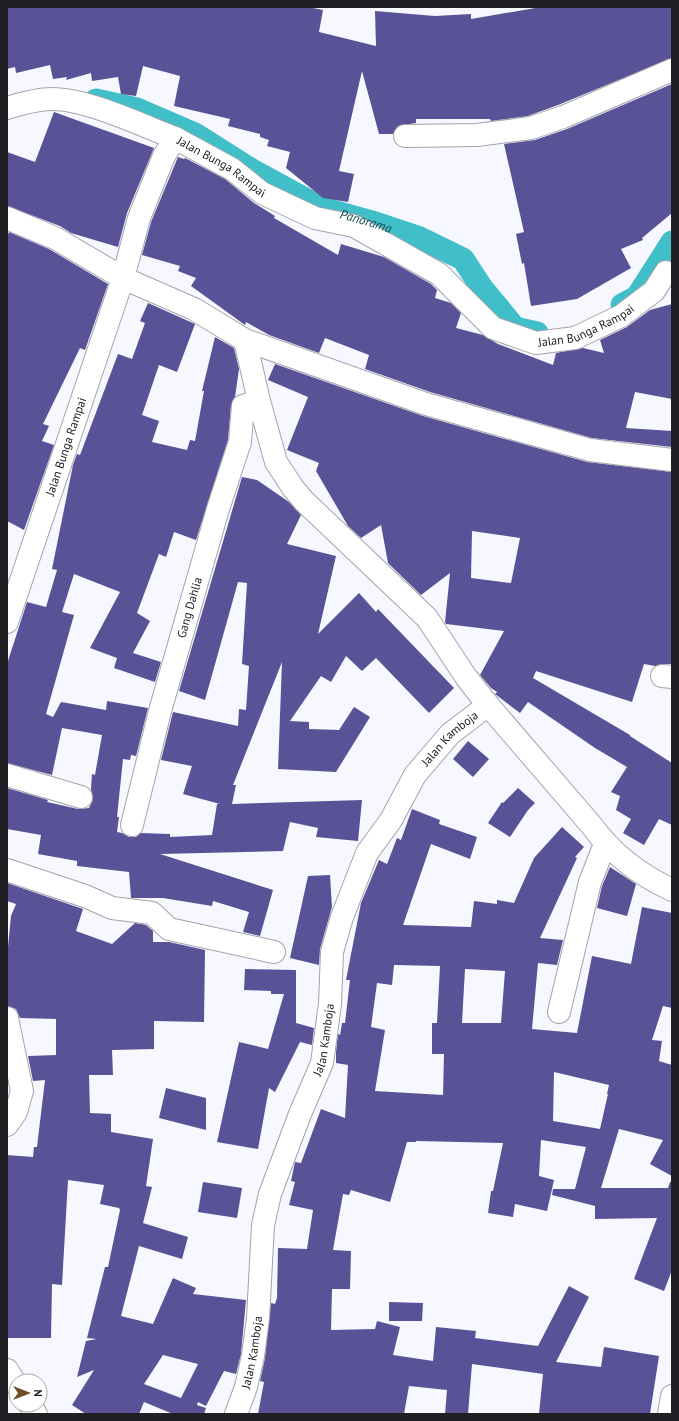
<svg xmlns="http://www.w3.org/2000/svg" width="679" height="1421" font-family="'PT Sans',sans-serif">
  <rect width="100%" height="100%" fill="#f7f7ff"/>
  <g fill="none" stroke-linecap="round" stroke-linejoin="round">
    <g stroke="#41bfc8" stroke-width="23">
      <path id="s1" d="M 96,100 L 137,109 L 195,134 L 252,170 L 322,208 L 372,222 L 420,238 L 463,259 L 482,288 L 515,328 L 537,333"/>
      <polyline points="622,305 637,297 672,242"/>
    </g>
  </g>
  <g fill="#595297" fill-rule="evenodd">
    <polygon points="7,7 308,7 323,10 319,32 376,46 375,11 435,16 471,14 471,19 541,7 672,7 672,58 558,105 528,116 491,121 490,119 416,119 416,123 398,126 393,134 379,134 362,71 339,171 354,174 348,202 323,198 286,168 290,152 267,146 269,140 260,137 260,134 228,126 230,119 174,106 180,76 143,66 136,96 121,94 118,77 92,81 91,73 66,80 67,77 53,79 50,65 16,73 15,67 7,69"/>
    <polygon points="672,84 672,213 642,238 643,240 621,249 631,268 577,299 531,306 524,263 522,264 516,234 524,232 504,144 535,140 567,129"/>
    <polygon points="54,112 154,148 127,213 118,247 71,233 60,226 7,206 7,152 35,162"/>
    <polygon points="178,157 184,159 185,158 225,179 254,203 275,216 274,218 338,255 341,244 384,257 431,284 437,290 435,298 451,303 461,313 456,328 483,335 498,344 553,365 556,353 583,348 604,353 600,340 627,327 650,310 672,304 672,399 635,392 626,428 672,431 672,447 592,438 430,392 365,369 369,355 325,338 319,353 269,335 246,322 245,325 191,286 196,278 178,271 180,266 142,255 151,222"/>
    <polygon points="9,232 49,249 108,284 85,350 80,348 43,424 49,426 42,441 54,445 24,530 7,521 7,237"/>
    <polygon points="148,303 195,324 177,372 159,365 142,415 159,421 152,442 187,450 190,440 195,441 204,391 202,391 215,337 234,348 239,369 235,397 231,405 228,440 196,540 174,532 166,557 159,554 137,613 150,621 133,653 161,662 155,682 114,668 117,658 90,648 120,592 74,574 62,612 74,615 46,714 53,717 61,702 106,710 107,701 148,708 136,756 131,755 130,760 123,759 117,817 119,817 117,832 122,833 129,837 136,837 141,833 170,834 170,837 212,835 217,804 220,804 183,794 192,766 161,760 173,712 238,726 239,709 246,710 249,666 242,664 247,583 238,582 205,700 179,691 242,477 257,480 289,502 301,515 287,544 336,556 318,634 359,593 376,612 378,609 454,688 429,713 376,658 362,671 346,656 331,682 321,676 290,721 309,722 309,729 339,730 354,707 370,717 336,772 278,769 282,662 233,785 236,785 232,804 362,800 358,841 316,837 318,828 290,822 283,851 160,854 273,890 260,936 243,932 249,912 213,901 212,906 163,898 164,898 131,898 129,872 77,866 77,861 38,854 41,835 7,829 7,788 48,800 47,802 78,809 89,808 93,800 91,789 92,774 95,775 102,735 62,728 52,775 7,763 7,664 27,602 46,607 57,570 52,569 73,465 77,454 80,455 118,354 132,359 145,323 140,321"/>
    <path d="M 275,364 L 423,416 L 587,462 L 672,472 L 672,664 L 663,664 L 655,666 L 644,664 L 632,702 L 536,671 L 533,678 L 630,735 L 630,736 L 672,763 L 672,825 L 659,819 L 644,845 L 623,833 L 631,819 L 616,810 L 620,796 L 611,792 L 627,767 L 595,748 L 528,702 L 520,713 L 495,694 L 497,692 L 491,688 L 480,675 L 504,631 L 446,624 L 445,622 L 450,573 L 421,595 L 388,563 L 381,525 L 361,538 L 348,526 L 316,471 L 319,463 L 287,450 L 308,397 L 268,380 ZM 472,531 L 520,538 L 511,583 L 471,578 Z"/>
    <polygon points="468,741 489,759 473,777 453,759"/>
    <polygon points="518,788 535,803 528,810 510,837 488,823 502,802 503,803"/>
    <path d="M 412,809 L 440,820 L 439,824 L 477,837 L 470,859 L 431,844 L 403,925 L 471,927 L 474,901 L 497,904 L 497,900 L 514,903 L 534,858 L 562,827 L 584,847 L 575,857 L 577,858 L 540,938 L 563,940 L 557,965 L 538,963 L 532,1029 L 577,1033 L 592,956 L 631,964 L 642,907 L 672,913 L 672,1008 L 663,1006 L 652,1040 L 662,1041 L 659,1061 L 672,1065 L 672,1176 L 650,1164 L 663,1140 L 619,1129 L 601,1188 L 668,1188 L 670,1182 L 672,1182 L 672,1270 L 664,1291 L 634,1279 L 657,1218 L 595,1219 L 595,1206 L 552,1195 L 553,1189 L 575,1189 L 586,1147 L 541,1140 L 539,1176 L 554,1180 L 547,1211 L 515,1204 L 513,1217 L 488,1213 L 491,1191 L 493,1191 L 503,1143 L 416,1141 L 416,1142 L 407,1142 L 390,1202 L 351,1190 L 349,1195 L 343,1194 L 333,1250 L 351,1251 L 350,1289 L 332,1289 L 331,1330 L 375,1329 L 377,1321 L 400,1327 L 393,1355 L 433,1361 L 436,1327 L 476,1331 L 475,1338 L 538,1346 L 569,1286 L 589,1297 L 556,1362 L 601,1367 L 604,1347 L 659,1356 L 650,1414 L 539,1414 L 543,1374 L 472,1364 L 468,1414 L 445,1414 L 447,1390 L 409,1386 L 404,1414 L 258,1414 L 264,1382 L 260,1381 L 265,1358 L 271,1303 L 275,1304 L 277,1298 L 278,1248 L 307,1249 L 313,1210 L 289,1205 L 295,1182 L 291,1181 L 295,1162 L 301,1163 L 321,1109 L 345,1118 L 348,1065 L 336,1063 L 336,1052 L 338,1034 L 340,1035 L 342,1023 L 345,1023 L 350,980 L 346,980 L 361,903 L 379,860 L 387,864 L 397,838 L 401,840 ZM 394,965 L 440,966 L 437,1023 L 432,1023 L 432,1054 L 444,1054 L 443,1095 L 375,1091 L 385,1030 L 371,1027 L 377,983 L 392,985 ZM 465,969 L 505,971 L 501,1023 L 462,1023 ZM 554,1072 L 609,1085 L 607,1094 L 608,1094 L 600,1129 L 553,1121 Z"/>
    <polygon points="610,867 636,884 627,916 597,908 602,886"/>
    <polygon points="330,875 332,907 320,949 319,965 290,958 308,876"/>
    <path d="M 7,883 L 83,909 L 76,931 L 112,944 L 135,923 L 146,925 L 153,931 L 153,942 L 169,942 L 205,950 L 204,1022 L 154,1021 L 154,1049 L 112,1050 L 113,1075 L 89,1075 L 90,1113 L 111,1114 L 111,1132 L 153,1139 L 146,1186 L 152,1187 L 143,1223 L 188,1237 L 182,1259 L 139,1246 L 121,1316 L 153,1324 L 173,1278 L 196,1288 L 193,1294 L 246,1300 L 241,1354 L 236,1374 L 224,1371 L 206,1406 L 198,1402 L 197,1405 L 206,1408 L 204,1414 L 173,1414 L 144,1402 L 139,1414 L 86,1414 L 72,1405 L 94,1370 L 77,1377 L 86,1341 L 97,1339 L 87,1338 L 105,1267 L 108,1267 L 120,1210 L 119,1208 L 100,1204 L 104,1185 L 68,1180 L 62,1285 L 52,1284 L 51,1338 L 7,1338 L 7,1155 L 33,1157 L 34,1147 L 37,1147 L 45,1080 L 33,1081 L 28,1056 L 56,1055 L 56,1019 L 20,1018 L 16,1009 L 7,1006 L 7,957 L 11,916 L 16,904 L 7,901 ZM 163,1355 L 198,1364 L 181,1398 L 144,1384 Z"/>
    <polygon points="245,969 296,970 296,1023 314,1028 312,1045 300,1042 275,1092 269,1088 258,1149 217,1142 239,1042 268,1049 284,994 271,994 271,991 244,990"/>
    <polygon points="166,1088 206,1098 206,1130 159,1118"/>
    <polygon points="203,1182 242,1188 237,1218 198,1212"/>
    <polygon points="389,1302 423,1303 422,1321 389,1321"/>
  </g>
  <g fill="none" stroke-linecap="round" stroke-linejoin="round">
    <g stroke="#a3a3ac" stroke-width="24">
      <g id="minor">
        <path d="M 7,108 C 20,104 38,99 52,99 C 87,99 141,125 175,138"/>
        <polyline points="405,136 477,135 531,128 563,117 672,70"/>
        <polyline points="7,218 55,238 123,278 194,309 245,340 426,404 590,450 672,460"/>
        <path d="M 245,340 L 259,401 L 276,462 L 293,488 L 304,501 L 427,618 L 466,677 L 488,705 L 592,826 C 613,855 640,875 672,890"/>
        <path id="s2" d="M 7,622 L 123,278 L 139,218 L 164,156 L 175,138 L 232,169 L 262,193 L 315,218 L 354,226 L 439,274 L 493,328 L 536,343 L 575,338 L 621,316 L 654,291 L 666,272"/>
        <polyline points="662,676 672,677"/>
        <polyline points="7,775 81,797"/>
        <path id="s3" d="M 132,825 L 160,711 L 218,509 L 240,442 L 243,406 L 259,401"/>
        <polyline points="7,870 85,896 112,908 152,913 169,929 274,952"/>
        <polyline points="559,1012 590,882 605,844"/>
        <polyline points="7,1018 22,1091 16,1112 7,1125"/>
        <polyline points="7,1370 16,1384"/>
        <polyline points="30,1405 36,1414"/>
        <path id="s4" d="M 236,1414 L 246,1387 L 253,1356 L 258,1318 L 263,1225 L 270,1194 L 300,1114 L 322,1063 L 330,1004 L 332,952 L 342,917 L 367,853 L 391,820 L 415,775 L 450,734 L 488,705"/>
        <polyline points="669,1414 672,1396"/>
      </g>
    </g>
    <use href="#minor" stroke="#fff" stroke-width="22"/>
  </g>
  <g text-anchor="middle" stroke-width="4" stroke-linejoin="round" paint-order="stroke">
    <g font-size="12" fill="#202024" stroke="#fff">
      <text dy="4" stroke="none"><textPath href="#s2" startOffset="568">Jalan Bunga Rampai</textPath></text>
      <text dy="4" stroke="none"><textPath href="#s2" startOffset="988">Jalan Bunga Rampai</textPath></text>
      <text dy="4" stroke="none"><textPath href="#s2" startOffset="185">Jalan Bunga Rampai</textPath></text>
      <text dy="4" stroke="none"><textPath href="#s3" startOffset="225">Gang Dahlia</textPath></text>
      <text dy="4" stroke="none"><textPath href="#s4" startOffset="724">Jalan Kamboja</textPath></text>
      <text dy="4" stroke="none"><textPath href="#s4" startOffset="388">Jalan Kamboja</textPath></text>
      <text dy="4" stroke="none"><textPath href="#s4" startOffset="64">Jalan Kamboja</textPath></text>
    </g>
    <g font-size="13" font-style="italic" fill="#144a4e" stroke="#fff">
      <text dy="5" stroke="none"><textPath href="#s1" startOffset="298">Panorama</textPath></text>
    </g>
  </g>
  <rect width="679" height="1421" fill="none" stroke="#202024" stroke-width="16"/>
  <g transform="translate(28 1393) rotate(90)"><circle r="19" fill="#ffffff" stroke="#a6a6a7"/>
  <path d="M0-3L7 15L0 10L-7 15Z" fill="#6f5026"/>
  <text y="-6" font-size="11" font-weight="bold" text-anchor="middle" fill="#202024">N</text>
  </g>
</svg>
